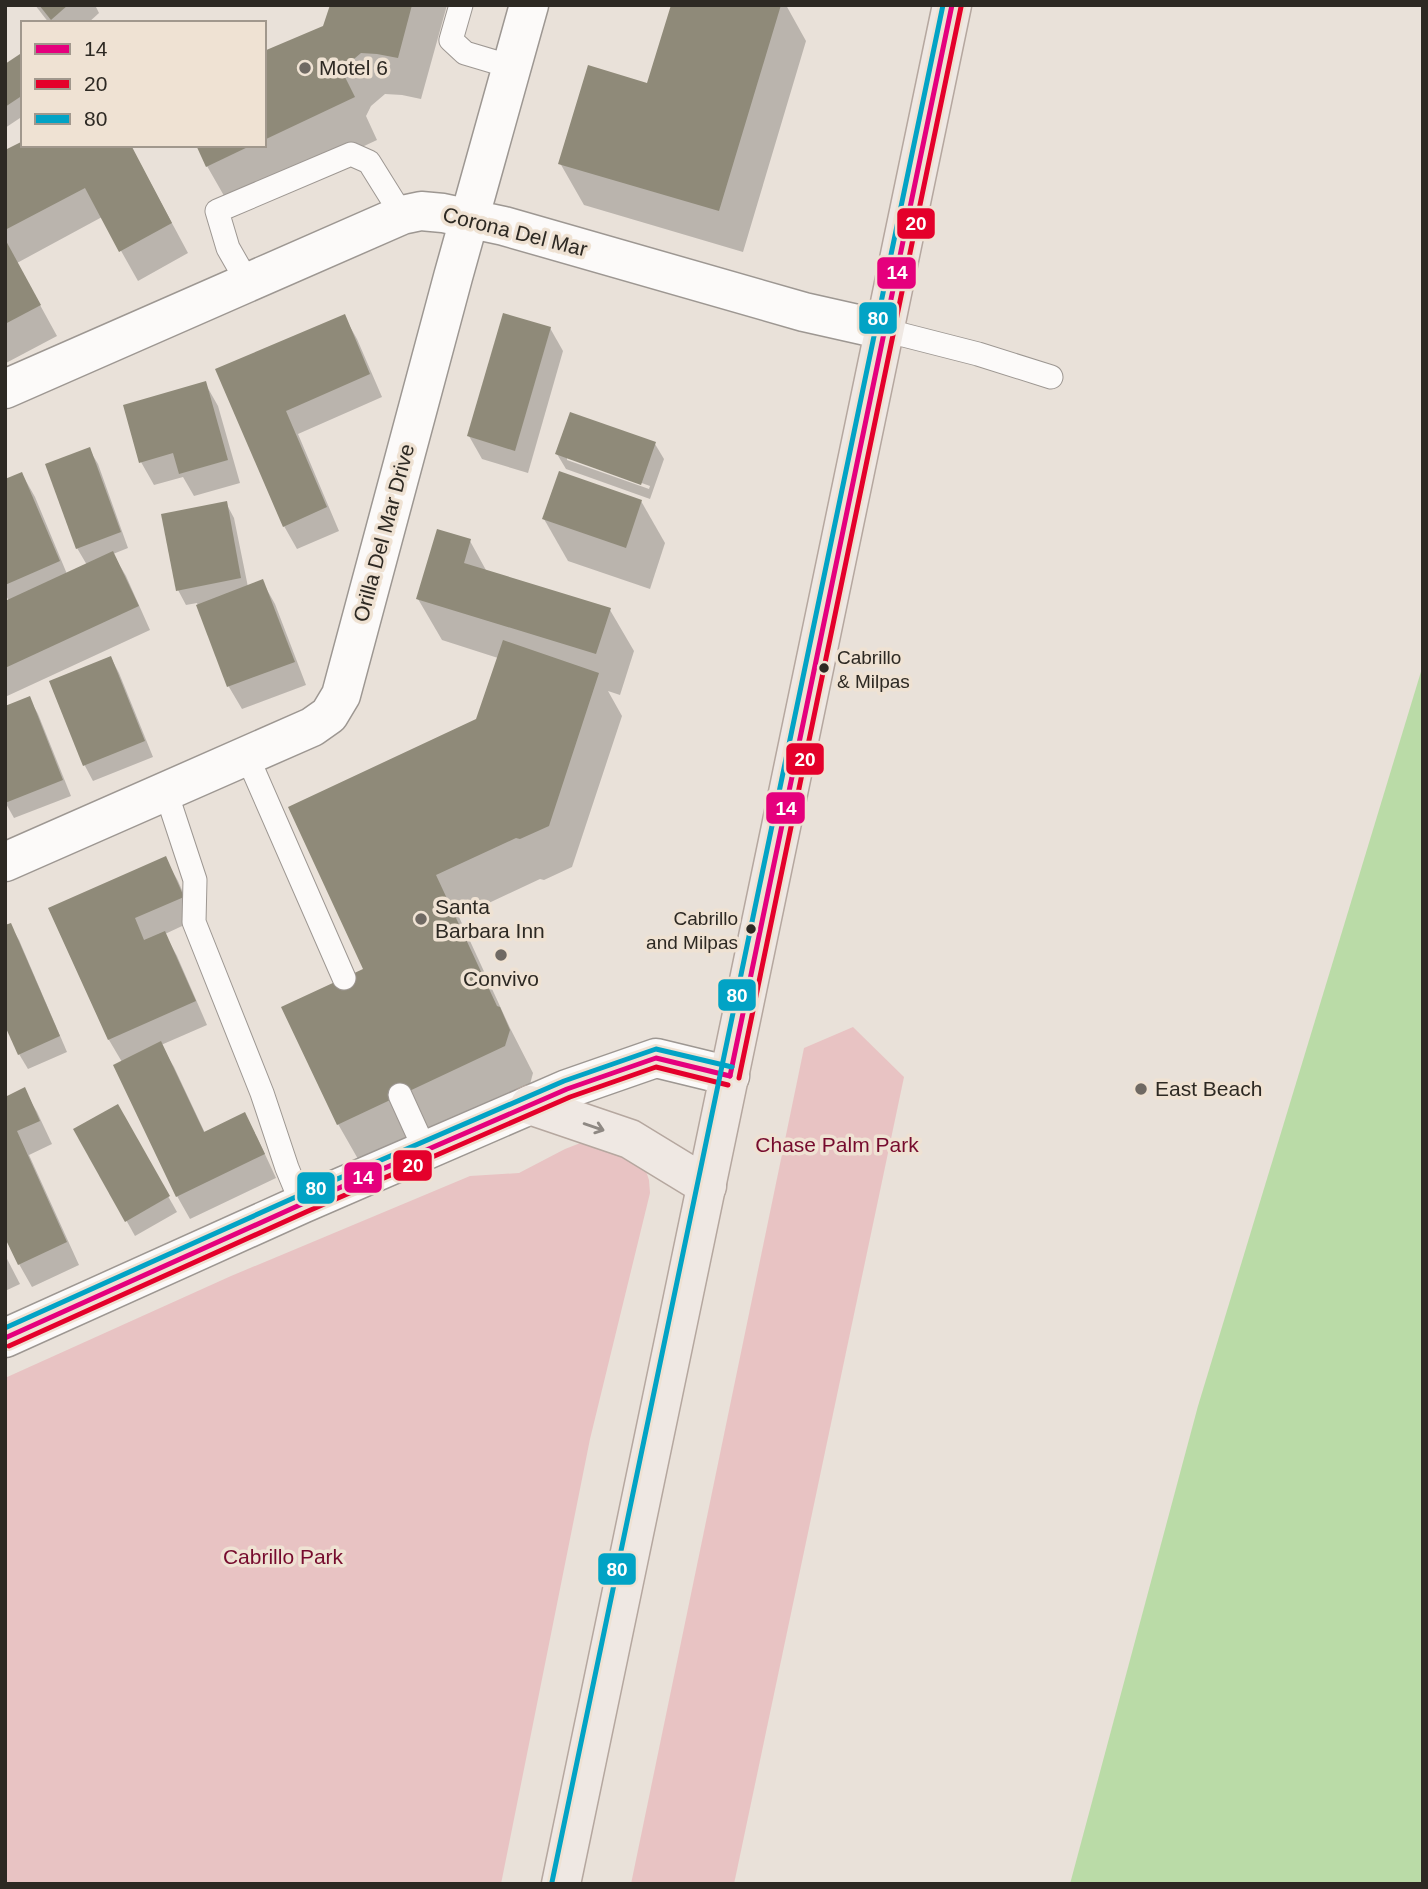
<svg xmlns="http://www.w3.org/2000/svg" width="1428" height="1889" font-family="Helvetica,sans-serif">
  <rect width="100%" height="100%" fill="#e9e1d9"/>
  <g fill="#e8c3c3">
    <polygon points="853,1027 904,1077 734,1884 631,1884 804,1048"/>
    <polygon points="583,1142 611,1142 644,1165 649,1180 650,1193 590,1439 501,1884 5,1884 5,1378 231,1276 470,1176 519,1173 565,1149"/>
  </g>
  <polygon fill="#badba7" points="1423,665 1423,1884 1070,1884 1198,1406"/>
  <g fill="#0003" fill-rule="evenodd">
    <polygon points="35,5 95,5 99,13 88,23 49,23"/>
    <polygon points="332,5 447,5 421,99 402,95 385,94 371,106 366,116 377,140 231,208 207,166 198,145 264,145 264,53 325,28"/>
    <polygon points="673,5 786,5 806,41 743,252 584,205 560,163 649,85"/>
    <polygon points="23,54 23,116 5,128 5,66"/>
    <polygon points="23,145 130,145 188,253 138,281 102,217 17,263 57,336 6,363 5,152"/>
    <polygon points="344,316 357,339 382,397 298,434 339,531 297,549 284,526 218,370"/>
    <polygon points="550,328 563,351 528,473 482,459 469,436"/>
    <polygon points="205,383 218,406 240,483 194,496 183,477 154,485 141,462"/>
    <path d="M 655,444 L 664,459 L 650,499 L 566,469 L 557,454 ZM 567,456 L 650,486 L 649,489 L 567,460 Z"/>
    <polygon points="89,449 98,464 128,548 113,554 126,576 150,630 5,697 5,603 9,601 5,594 5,481 22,474 35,497 67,574 87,565 77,548"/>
    <polygon points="641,501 665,543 650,589 568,561 544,519"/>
    <polygon points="226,503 234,518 248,587 262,581 275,604 306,685 242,709 229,687 197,603 186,605 178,590"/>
    <polygon points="470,541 487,572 610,610 634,651 620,695 608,691 622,716 572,867 544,880 540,879 459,917 510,1028 533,1073 529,1088 362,1166 338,1124 365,970 477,720 498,658 442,640 418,599"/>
    <polygon points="111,658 119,673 153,757 93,781 85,766 51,682"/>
    <polygon points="29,698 38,714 71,796 14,818 5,802"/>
    <polygon points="165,858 178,881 195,920 165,934 177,956 207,1025 161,1045 174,1067 205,1133 244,1114 257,1137 276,1178 190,1219 177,1196 122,1062 109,1040 50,909"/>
    <polygon points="10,925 19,940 67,1052 28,1069 19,1054"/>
    <polygon points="24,1090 37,1112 52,1144 29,1155 79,1265 32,1287 19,1264 5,1098"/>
    <polygon points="117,1106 177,1212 135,1236 76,1130"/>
    <polygon points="5,1255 20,1284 5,1291"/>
  </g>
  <g fill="#8f8a79">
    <polygon points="39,5 68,5 51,20"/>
    <polygon points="330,5 412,5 398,58 377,54 361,53 348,64 343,73 355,97 264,140 264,51 323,26"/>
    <polygon points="671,5 781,5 719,211 558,164 588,65 647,83"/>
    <polygon points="23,52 23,95 5,107 5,64"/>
    <polygon points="23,141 23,145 131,145 172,223 119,252 85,188 5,230 5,150"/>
    <polygon points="196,145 252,145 206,167"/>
    <polygon points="5,239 41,305 5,324"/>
    <polygon points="503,313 551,327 515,451 467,436"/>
    <polygon points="345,314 370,374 286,411 327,507 283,527 215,369"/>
    <polygon points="206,381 228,460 179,474 173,453 139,463 123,405"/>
    <polygon points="570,412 656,442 641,485 555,454"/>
    <polygon points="90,447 121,532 76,549 45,464"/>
    <polygon points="559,471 642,500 626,548 542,519"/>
    <polygon points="22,472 60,561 5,585 5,479"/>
    <polygon points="227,501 241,578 176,591 161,514"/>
    <polygon points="437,529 471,539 464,563 611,608 596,654 416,599"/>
    <polygon points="113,551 139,606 5,668 5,601"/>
    <polygon points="263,579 295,662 227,687 196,605"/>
    <polygon points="503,640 599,673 549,826 520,839 516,838 436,875 497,1006 500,1007 510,1030 505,1046 337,1125 281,1007 363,969 288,807 476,719"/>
    <polygon points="111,656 145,741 83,766 49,681"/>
    <polygon points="30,696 63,780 5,803 5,706"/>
    <polygon points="166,856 184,897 135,918 144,940 165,931 196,1001 108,1040 48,908"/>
    <polygon points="11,923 60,1036 18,1055 5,1026 5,925"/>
    <polygon points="161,1041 204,1132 245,1112 265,1154 176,1197 113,1065"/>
    <polygon points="25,1087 40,1121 17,1131 67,1242 18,1265 5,1238 5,1097"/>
    <polygon points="118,1104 170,1196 125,1222 73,1129"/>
  </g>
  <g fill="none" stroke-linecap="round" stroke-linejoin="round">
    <g stroke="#9d9792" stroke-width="25">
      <g id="service">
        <polyline points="461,5 451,40 465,53 512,67"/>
        <polyline points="248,283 228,248 217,211 351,154 369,162 402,215"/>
        <polyline points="884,330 978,354 1051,377"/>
        <polyline points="247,756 344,978"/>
        <polyline points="166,792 195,880 194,922 262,1093 287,1168 302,1204"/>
        <polyline points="400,1095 425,1150"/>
      </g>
    </g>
    <g stroke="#9d9792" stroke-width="41">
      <g id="minor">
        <polyline points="5,389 402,215 421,211 443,213 504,226 804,312 884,330"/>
        <polyline points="5,862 312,727 329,715 341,695 453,277 529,5"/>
      </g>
    </g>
    <g stroke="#9d9792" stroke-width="41">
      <polyline id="secondary" points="5,1338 302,1204 567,1089 656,1058 730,1076"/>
    </g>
    <g stroke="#b5a79f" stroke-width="41">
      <g id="primary">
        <polyline points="530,1105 630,1139 707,1186"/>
        <polyline points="561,1884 952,5"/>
      </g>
    </g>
    <use href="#service" stroke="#fcfaf9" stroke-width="23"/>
    <use href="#minor" stroke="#fcfaf9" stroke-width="38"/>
    <use href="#secondary" stroke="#fcfaf9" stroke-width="38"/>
    <use href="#primary" stroke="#efe8e3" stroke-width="38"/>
    <g stroke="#efe2d3" stroke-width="10">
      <g id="bus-1">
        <polyline points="730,1076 952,5"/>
        <polyline points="5,1338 302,1204 567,1089 656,1058 730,1076"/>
      </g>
    </g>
    <g stroke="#efe2d3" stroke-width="10">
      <g id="bus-2">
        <polyline points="739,1078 961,7"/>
        <polyline points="9,1346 306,1212 570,1097 656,1067 728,1085"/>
      </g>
    </g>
    <g stroke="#efe2d3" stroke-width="10">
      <g id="bus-3">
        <polyline points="5,1328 298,1196 564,1081 656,1049 732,1067"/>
        <polyline points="552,1882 943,5"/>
      </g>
    </g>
    <use href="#bus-1" stroke="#e5007d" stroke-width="5"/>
    <use href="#bus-2" stroke="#e4002b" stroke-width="5"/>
    <use href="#bus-3" stroke="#02a3c5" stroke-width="5"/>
  </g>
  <defs><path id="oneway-shaft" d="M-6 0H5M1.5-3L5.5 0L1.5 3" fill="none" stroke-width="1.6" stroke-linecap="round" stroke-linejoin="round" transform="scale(1.75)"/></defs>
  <use stroke="#8e8883" href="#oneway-shaft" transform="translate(594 1127) rotate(19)"/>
  <g fill="#6f6963" stroke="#efe2d3" stroke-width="2.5">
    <circle cx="305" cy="68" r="7"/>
    <circle cx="421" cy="919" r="7"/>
    <circle cx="501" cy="955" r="7"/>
    <circle cx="1141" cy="1089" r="7"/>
  </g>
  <g fill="#2d2923" stroke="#efe2d3" stroke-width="2.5">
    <circle cx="824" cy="668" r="6"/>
    <circle cx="751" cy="929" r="6"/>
  </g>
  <g text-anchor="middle" stroke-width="7" stroke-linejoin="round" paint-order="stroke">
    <g font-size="19" fill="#2d2923" stroke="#efe2d3" text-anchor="start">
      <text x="837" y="664">Cabrillo<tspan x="837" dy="24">&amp; Milpas</tspan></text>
      <text x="738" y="925" text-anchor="end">Cabrillo<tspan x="738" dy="24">and Milpas</tspan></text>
    </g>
    <g font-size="21" fill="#2d2923" stroke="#efe2d3" text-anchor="start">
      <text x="319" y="75">Motel 6</text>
      <text x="435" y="914">Santa<tspan x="435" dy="24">Barbara Inn</tspan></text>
      <text x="501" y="986" text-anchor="middle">Convivo</text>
      <text x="1155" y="1096">East Beach</text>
    </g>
    <g font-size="21" fill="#2d2923" stroke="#efe2d3">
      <text transform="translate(515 232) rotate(14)" y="7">Corona Del Mar</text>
      <text transform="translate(384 533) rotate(-75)" y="7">Orilla Del Mar Drive</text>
    </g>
    <g font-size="21" fill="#760b2d" stroke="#efe2d3">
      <text x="837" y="1152">Chase Palm Park</text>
      <text x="283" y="1564">Cabrillo Park</text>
    </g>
  </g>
  <g stroke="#efe2d3" stroke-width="2.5">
    <rect x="896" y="207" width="40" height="33" rx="7" fill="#e4002b"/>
    <rect x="876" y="256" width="41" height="34" rx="7" fill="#e5007d"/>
    <rect x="858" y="301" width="40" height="34" rx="7" fill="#02a3c5"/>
    <rect x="785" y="742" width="40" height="34" rx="7" fill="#e4002b"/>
    <rect x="765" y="791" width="41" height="34" rx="7" fill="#e5007d"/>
    <rect x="717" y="978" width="40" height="34" rx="7" fill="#02a3c5"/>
    <rect x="392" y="1149" width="41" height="33" rx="7" fill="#e4002b"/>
    <rect x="343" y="1161" width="40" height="33" rx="7" fill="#e5007d"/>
    <rect x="296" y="1171" width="40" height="34" rx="7" fill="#02a3c5"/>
    <rect x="597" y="1552" width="40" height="34" rx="7" fill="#02a3c5"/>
  </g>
  <g font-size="19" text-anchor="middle" font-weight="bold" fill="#fff">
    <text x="916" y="230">20</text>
    <text x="897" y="279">14</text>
    <text x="878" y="325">80</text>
    <text x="805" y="766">20</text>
    <text x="786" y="815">14</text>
    <text x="737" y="1002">80</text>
    <text x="413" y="1172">20</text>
    <text x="363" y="1184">14</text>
    <text x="316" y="1195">80</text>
    <text x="617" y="1576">80</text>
  </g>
  <rect width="1428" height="1889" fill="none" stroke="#2d2923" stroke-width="14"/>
  <rect x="21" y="21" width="245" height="126" fill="#efe2d3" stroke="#a1988d" stroke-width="2"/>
  <rect x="35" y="44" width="35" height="10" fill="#e5007d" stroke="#a1988d" stroke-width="2"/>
  <text x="84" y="56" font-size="21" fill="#2d2923">14</text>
  <rect x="35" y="79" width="35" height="10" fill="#e4002b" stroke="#a1988d" stroke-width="2"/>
  <text x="84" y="91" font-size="21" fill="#2d2923">20</text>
  <rect x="35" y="114" width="35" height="10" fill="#02a3c5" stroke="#a1988d" stroke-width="2"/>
  <text x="84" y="126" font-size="21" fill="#2d2923">80</text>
</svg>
